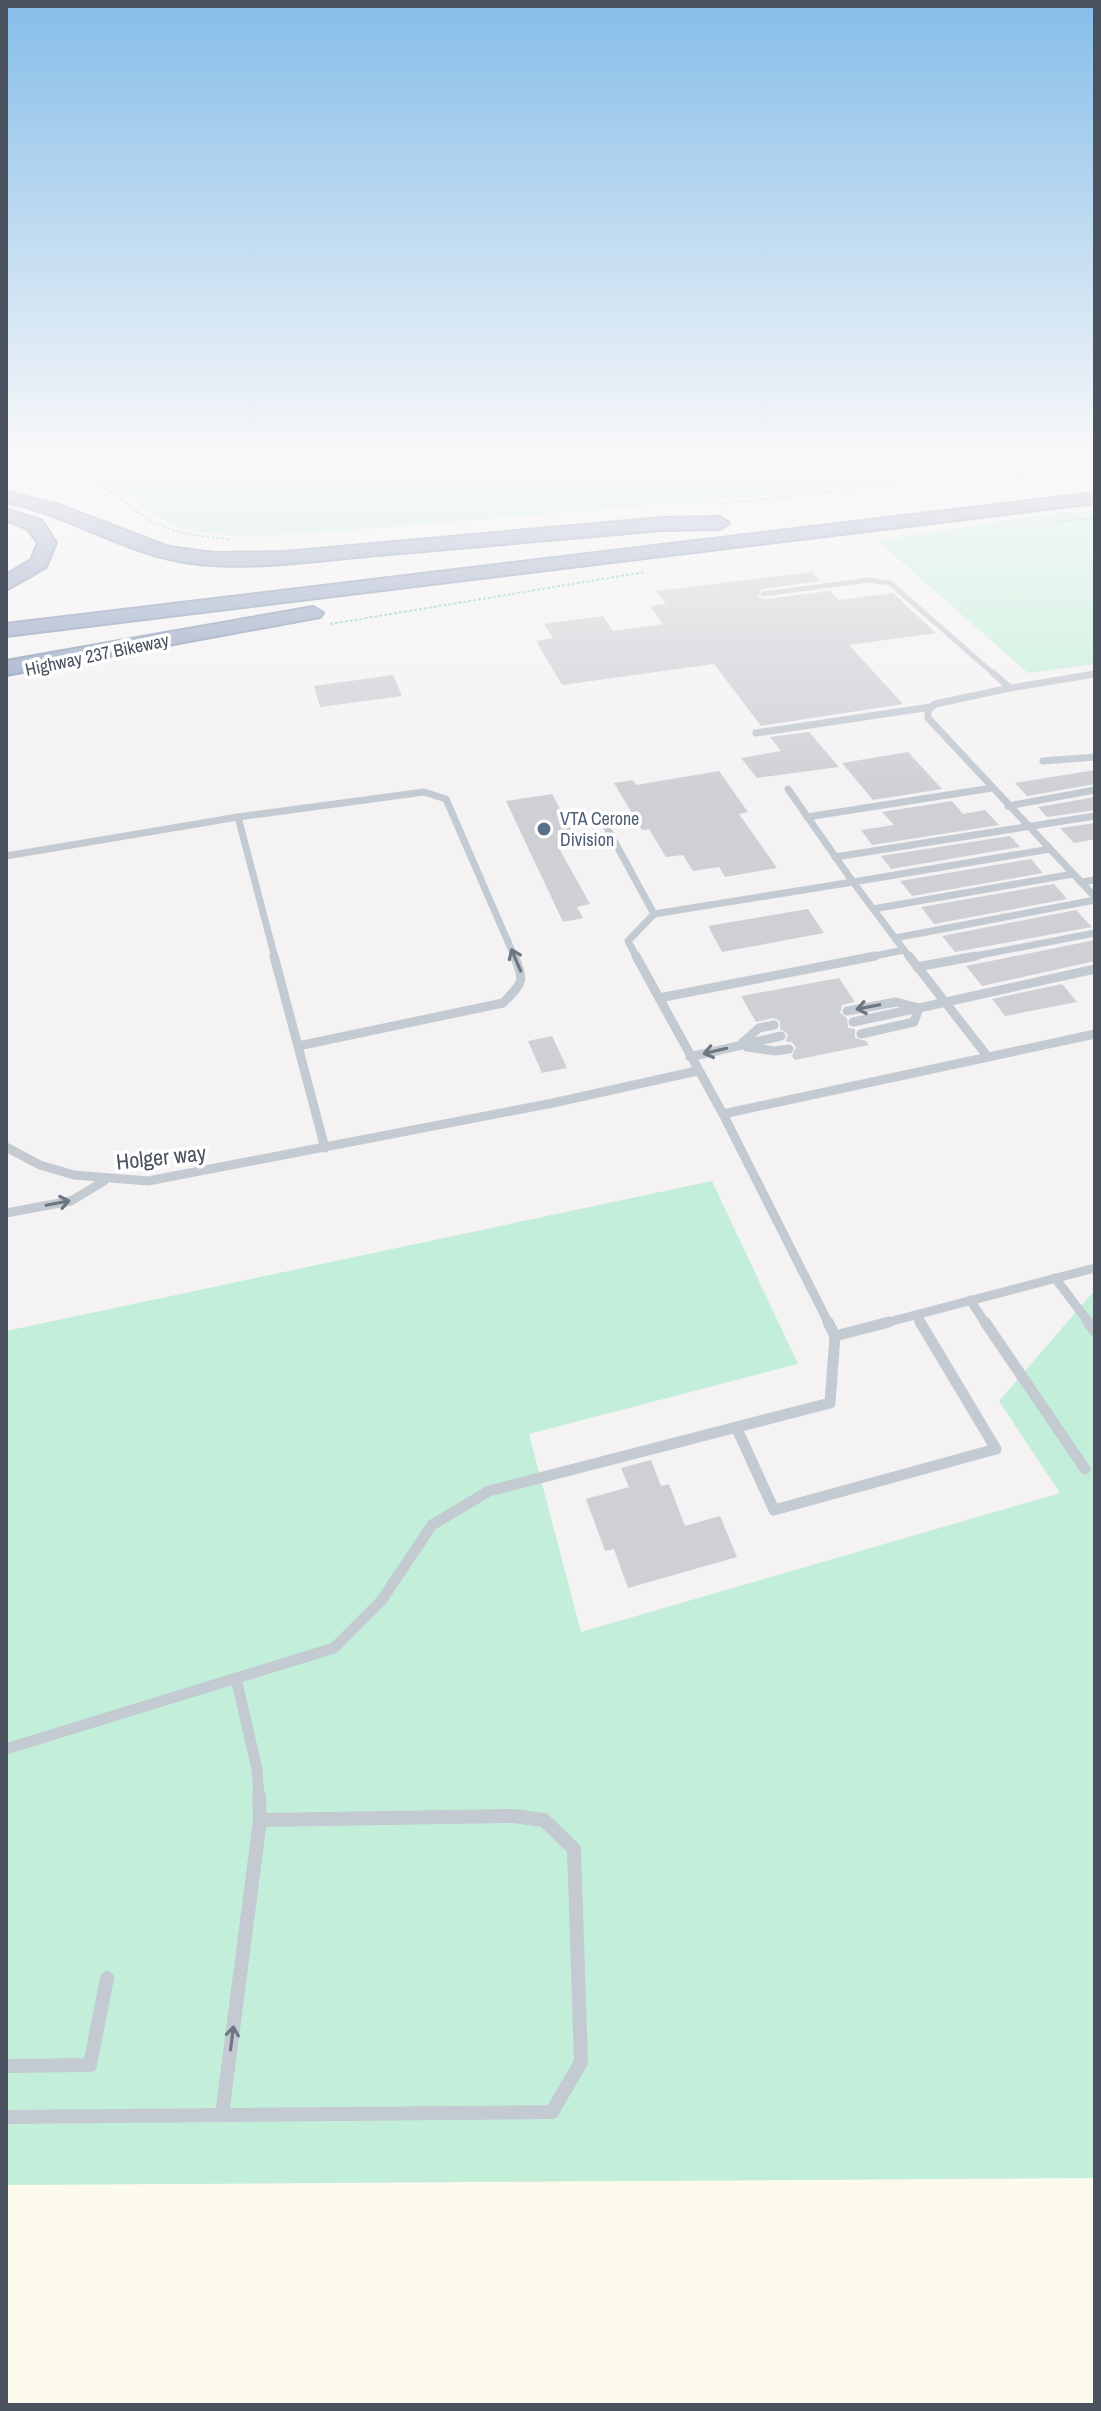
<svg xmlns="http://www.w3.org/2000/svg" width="1101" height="2411" font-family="'Archivo Narrow',sans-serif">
  <rect width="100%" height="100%" fill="#f4f2f2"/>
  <polygon fill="#fcfaed" points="1095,2178 1095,2405 6,2405 6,2185"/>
  <g fill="#c3efda">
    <path d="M 6,456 L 996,456 L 1012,468 L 765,496 L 306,534 C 264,535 217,539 177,526 C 156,519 144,505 125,494 C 89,473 47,471 6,468 Z"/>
    <polygon points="1095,511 1095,664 1028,673 878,541 1043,514"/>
    <polygon points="712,1181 798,1364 529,1434 581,1632 1060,1493 999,1401 1095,1290 1095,2178 6,2185 6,1331"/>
  </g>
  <g fill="#cfd0d6">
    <polygon points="812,572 820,581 762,589 758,597 764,599 830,591 839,600 893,593 936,633 849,645 903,704 761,726 714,664 562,685 536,641 553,638 544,624 603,616 613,631 663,624 650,606 666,604 656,591"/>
    <polygon points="393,675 402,696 320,707 314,686"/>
    <polygon points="809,732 839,767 757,778 741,758 781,751 770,737"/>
    <polygon points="908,752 942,789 873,800 842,763"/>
    <polygon points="1095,770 1095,784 1027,796 1015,783"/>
    <polygon points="719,771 748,812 739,814 777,868 725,877 719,867 693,871 683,855 666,857 649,829 642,830 614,783 633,780 636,785"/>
    <polygon points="552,794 577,841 557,845 590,904 577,907 583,918 563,922 506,801"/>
    <polygon points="1095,797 1095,810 1047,817 1038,807"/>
    <polygon points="952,801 963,814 985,810 999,825 872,845 861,830 894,825 882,812"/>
    <polygon points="1095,823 1095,839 1074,843 1060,828"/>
    <polygon points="1010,836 1020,847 891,869 881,856"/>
    <polygon points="1031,859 1043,873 912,896 900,881"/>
    <polygon points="1054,884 1067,899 934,924 921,907"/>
    <polygon points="808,909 824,933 722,952 708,926"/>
    <polygon points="1076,910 1092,927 955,952 942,936"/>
    <polygon points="1095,940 1095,961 982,986 966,966"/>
    <polygon points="839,978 855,1002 842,1005 840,1013 847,1018 848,1028 855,1029 855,1038 866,1041 869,1045 795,1060 792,1056 796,1047 792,1042 786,1042 788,1034 780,1029 780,1021 773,1018 756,1022 741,996"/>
    <polygon points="1062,984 1077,1002 1005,1016 992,999"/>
    <polygon points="552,1036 567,1068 542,1073 528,1041"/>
    <polygon points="651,1460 661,1486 669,1484 685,1526 720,1516 737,1557 628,1588 614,1549 605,1551 586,1499 629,1487 621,1468"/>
  </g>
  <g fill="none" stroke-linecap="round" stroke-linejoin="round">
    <g stroke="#78a" stroke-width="4">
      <g id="highway">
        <path d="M 6,492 L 59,505 L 169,547 L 213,553 L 284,552 L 662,518 L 720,517 L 729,523 L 720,529 L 662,530 C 567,538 472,546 378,555 C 316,560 252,571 190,563 C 125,554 70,515 6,502 Z"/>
        <polygon points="1095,493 1095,503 6,636 6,624"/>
        <polygon points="6,509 42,521 56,543 46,567 6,590 6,575 31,560 38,543 28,529 6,520"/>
        <polygon points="313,607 323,613 320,617 6,675 6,661"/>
      </g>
    </g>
    <g stroke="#7cccb0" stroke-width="2" stroke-dasharray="3 2" stroke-linecap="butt">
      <path d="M 6,472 C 39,474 74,475 104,488 C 120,495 131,508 145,517 C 170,533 200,537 229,539"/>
      <polyline points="720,504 946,479 1006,476"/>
      <polyline points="1055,522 1095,518"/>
      <polyline points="330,624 645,572"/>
    </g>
    <g stroke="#c3cad2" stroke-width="5">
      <polyline points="1079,456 1095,461"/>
      <polyline points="1018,475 1095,469"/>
      <polyline points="763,594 869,580 890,583 995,675"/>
      <polyline points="1089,675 1095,674"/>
    </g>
    <g stroke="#c3cad2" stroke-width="7">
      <polyline points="993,673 1010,688 935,704 928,710 928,718 1095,897"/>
      <polyline points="1010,688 1095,674"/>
      <polyline points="756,733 931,707"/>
      <polyline points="1043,761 1095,757"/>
      <polyline points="1008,806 1095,790"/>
      <polyline points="599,813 654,914 628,941 637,958"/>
      <polyline points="238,817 275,958"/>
      <polyline points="807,817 992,788"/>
      <polyline points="6,856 238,817 424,792 446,799 515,958"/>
      <polyline points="835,857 1095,816"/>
      <polyline points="1081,882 1095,880"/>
      <polyline points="873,909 1073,874"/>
      <polyline points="654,914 853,882 788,789"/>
      <polyline points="895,938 1095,900"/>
      <polyline points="904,950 910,958"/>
      <polyline points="864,958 904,950 853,882 1050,849"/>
      <polyline points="965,958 1095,933"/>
    </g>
    <g stroke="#c3cad2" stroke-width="9">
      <polyline points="274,956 325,1148"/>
      <polyline points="636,956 723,1114 829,1324"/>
      <polyline points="909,956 988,1057"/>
      <polyline points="917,967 976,956"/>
      <polyline points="659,998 875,956"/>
      <polyline points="847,1011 896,1002 919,1008 1095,969"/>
      <polyline points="853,1022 919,1008 914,1022 861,1034"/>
      <polyline points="742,1043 759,1028 774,1025"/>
      <path d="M 298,1046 L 503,1003 C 522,983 526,982 514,956"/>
      <polyline points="747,1047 775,1051 789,1049"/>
      <polyline points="690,1057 781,1036"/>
      <polyline points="723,1114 1095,1034"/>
      <polyline points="6,1147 40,1165 74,1175 148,1181 553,1103 697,1071"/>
      <polyline points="6,1213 71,1201 104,1181"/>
      <polyline points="1055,1278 1090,1324"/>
      <polyline points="970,1300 986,1324"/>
      <polyline points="916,1315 921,1324"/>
      <polyline points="881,1324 1095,1268"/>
    </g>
    <g stroke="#c3cad2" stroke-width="11">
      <polyline points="985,1322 1085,1469"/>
      <polyline points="1088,1322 1095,1331"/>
      <polyline points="835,1336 889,1322"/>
      <polyline points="737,1429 774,1510 996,1449 920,1322"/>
      <polyline points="236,1678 257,1769 259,1798"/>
      <polyline points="6,1749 334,1648 381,1601 432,1525 489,1491 830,1403 835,1336 828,1322"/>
    </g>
    <g stroke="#c3cad2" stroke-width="14">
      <polyline points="6,2066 90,2065 107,1978"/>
      <polyline points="222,2115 260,1820 259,1796"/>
      <polyline points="6,2117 552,2112 581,2062 574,1849 544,1820 513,1816 260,1820"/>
    </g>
    <use href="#highway" fill="#8c9dbe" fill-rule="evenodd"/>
  </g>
  <defs><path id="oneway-shaft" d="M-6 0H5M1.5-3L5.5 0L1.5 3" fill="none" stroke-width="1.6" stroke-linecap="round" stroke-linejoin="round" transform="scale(2)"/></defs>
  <g stroke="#6e7682">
    <use href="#oneway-shaft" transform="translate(516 960) rotate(-113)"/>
    <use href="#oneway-shaft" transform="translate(868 1007) rotate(169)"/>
    <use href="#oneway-shaft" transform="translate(715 1051) rotate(167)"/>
    <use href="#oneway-shaft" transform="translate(58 1203) rotate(-11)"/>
    <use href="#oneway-shaft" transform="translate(232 2038) rotate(-83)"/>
  </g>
  <linearGradient id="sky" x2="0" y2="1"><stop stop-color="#85bde9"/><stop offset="0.58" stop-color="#faf9f9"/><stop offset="1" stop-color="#faf9f9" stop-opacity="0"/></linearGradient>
  <rect width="1101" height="793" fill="url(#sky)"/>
  <circle fill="#5c6f8a" stroke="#fff" stroke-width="3" cx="544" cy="829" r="8"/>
  <g text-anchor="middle" stroke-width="7" stroke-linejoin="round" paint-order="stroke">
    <g font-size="18" fill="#4a525f" stroke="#fff">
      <text transform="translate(97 655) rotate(-12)" y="6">Highway 237 Bikeway</text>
    </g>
    <g font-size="18" fill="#4e5e75" stroke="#fff" text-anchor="start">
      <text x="560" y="825">VTA Cerone<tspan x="560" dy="21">Division</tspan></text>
    </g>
    <g font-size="22" fill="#4a525f" stroke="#fff">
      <text transform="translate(161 1157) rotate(-6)" y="8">Holger way</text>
    </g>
  </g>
  <rect width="1101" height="2411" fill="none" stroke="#4a525f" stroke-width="16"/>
</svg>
